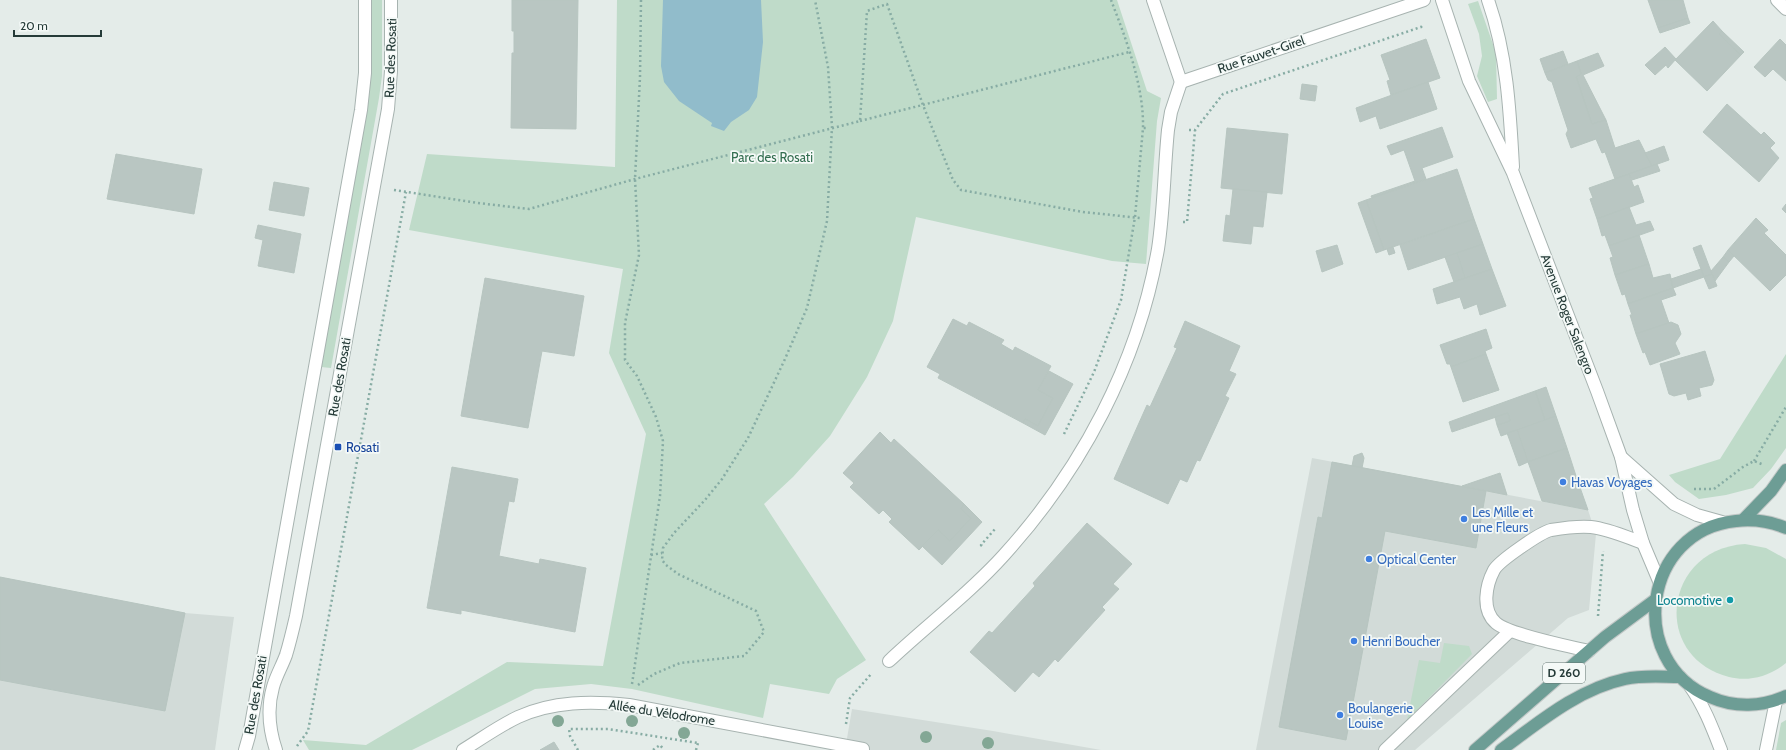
<svg xmlns="http://www.w3.org/2000/svg" width="1786" height="750" font-family="Cabin,sans-serif">
  <rect width="100%" height="100%" fill="#e4ece9"/>
  <g fill="#d2dbd8">
    <polygon points="1312,458 1588,510 1596,534 1589,610 1568,618 1415,750 1256,750"/>
    <polygon points="0,577 185,613 234,617 215,750 0,750"/>
    <polygon points="852,709 993,731 1101,750 845,750"/>
  </g>
  <g fill="#bfdbc9">
    <polygon points="371,0 382,0 382,76 379,98 331,368 321,367 369,97"/>
    <polygon points="617,0 1117,0 1147,91 1161,98 1157,121 1146,264 1112,261 916,217 893,321 867,377 830,436 793,477 764,504 866,660 837,679 829,694 770,684 763,718 632,689 591,684 535,689 412,750 309,750 303,740 366,745 507,662 603,666 646,434 609,353 623,269 409,230 427,154 615,167"/>
    <polygon points="1478,1 1496,53 1497,99 1488,102 1477,76 1482,56 1479,34 1468,4"/>
    <polygon points="1786,354 1786,448 1771,469 1753,488 1726,495 1699,499 1675,482 1669,475 1720,459"/>
    <path d="M 1745,544 L 1766,548 L 1786,559 L 1786,663 C 1770,676 1749,682 1729,677 C 1651,657 1663,549 1745,544 Z"/>
    <polygon points="1444,643 1469,646 1472,654 1407,720 1419,660 1440,663"/>
    <polygon points="1786,720 1786,750 1776,750 1781,723"/>
  </g>
  <polygon fill="#91bccb" points="663,0 761,0 763,42 757,97 749,110 731,122 724,131 711,126 712,123 679,101 664,82 661,66"/>
  <g fill="#b9c6c2" stroke="#b7c5c0">
    <polygon points="512,0 578,0 576,129 511,128 512,53 514,53 514,31 512,31"/>
    <polygon points="1648,0 1683,0 1688,18 1658,28"/>
    <polygon points="1688,18 1690,23 1660,33 1658,28"/>
    <polygon points="1713,21 1722,31 1719,34 1741,55 1707,91 1675,60"/>
    <polygon points="1722,31 1744,52 1741,55 1719,34"/>
    <polygon points="1426,39 1440,78 1391,95 1387,81 1390,80 1381,55"/>
    <polygon points="1780,39 1786,45 1786,81 1773,69 1765,77 1754,67"/>
    <polygon points="1665,47 1676,59 1668,68 1666,65 1655,75 1645,65"/>
    <polygon points="1563,51 1568,64 1545,73 1540,59"/>
    <polygon points="1598,53 1604,66 1583,75 1606,120 1592,124 1576,77 1581,74 1577,61"/>
    <polygon points="1577,61 1581,74 1576,77 1592,124 1606,120 1615,148 1639,140 1652,166 1615,179 1605,152 1602,153 1596,139 1571,148 1566,134 1568,130 1552,82 1548,80 1545,73"/>
    <polygon points="1428,82 1437,109 1380,129 1376,116 1360,122 1356,108"/>
    <polygon points="1302,84 1317,86 1315,101 1300,99"/>
    <polygon points="1727,104 1761,135 1764,132 1775,143 1770,148 1779,158 1759,182 1703,132"/>
    <polygon points="1442,127 1453,157 1422,168 1426,179 1372,198 1371,196 1415,181 1404,150 1391,155 1387,146"/>
    <polygon points="1227,128 1288,134 1282,194 1221,188"/>
    <polygon points="1664,146 1669,160 1652,166 1645,153"/>
    <polygon points="116,154 202,169 194,214 107,199"/>
    <polygon points="1657,164 1660,171 1632,180 1629,174"/>
    <polygon points="1457,169 1474,219 1384,250 1366,200"/>
    <polygon points="1629,174 1634,187 1638,185 1644,202 1597,219 1590,199 1593,198 1589,188"/>
    <polygon points="274,182 309,188 304,216 269,210"/>
    <polygon points="1233,189 1267,192 1263,227 1253,226 1251,244 1223,241 1226,215 1230,216"/>
    <polygon points="1366,200 1384,250 1376,253 1358,203"/>
    <polygon points="1786,204 1786,213 1782,209"/>
    <polygon points="1629,207 1636,225 1650,221 1654,230 1609,246 1605,235 1602,236 1597,219"/>
    <polygon points="1756,218 1768,230 1764,233 1786,255 1786,275 1770,291 1728,250"/>
    <polygon points="1474,219 1483,244 1408,270 1400,245"/>
    <polygon points="258,225 301,234 294,273 258,266 263,240 255,238"/>
    <polygon points="1639,235 1649,264 1615,275 1610,258 1613,257 1609,246"/>
    <polygon points="1483,244 1492,269 1465,278 1457,253"/>
    <polygon points="1337,245 1343,264 1322,272 1316,251"/>
    <polygon points="1701,245 1712,274 1704,277 1693,248"/>
    <polygon points="1393,247 1395,253 1389,255 1387,249"/>
    <polygon points="1728,250 1734,256 1729,262 1723,257"/>
    <polygon points="1457,253 1465,278 1454,282 1445,257"/>
    <polygon points="1723,257 1729,262 1715,281 1711,271"/>
    <polygon points="1649,264 1653,278 1670,274 1673,288 1628,304 1625,294 1622,295 1615,275"/>
    <polygon points="1492,269 1506,306 1480,315 1477,304 1464,309 1460,297 1437,304 1433,289"/>
    <polygon points="1701,269 1704,277 1673,288 1671,279"/>
    <polygon points="1712,274 1717,286 1709,289 1704,277"/>
    <polygon points="485,278 584,296 574,356 542,351 528,428 461,416"/>
    <polygon points="1673,288 1676,295 1661,300 1669,323 1636,334 1630,315 1632,315 1628,304"/>
    <polygon points="953,319 967,326 969,322 1004,340 1001,344 1013,351 1015,347 1051,366 1038,390 1053,398 1038,426 1025,419 1023,423 938,378 940,374 927,367"/>
    <polygon points="1185,321 1240,346 1229,371 1236,374 1225,396 1229,398 1200,461 1197,460 1187,482 1180,479 1168,504 1114,479 1147,405 1150,407 1177,348 1174,347"/>
    <polygon points="1671,322 1678,325 1681,334 1675,343 1680,354 1650,365 1645,352 1643,353 1636,334"/>
    <polygon points="1486,329 1492,348 1485,351 1486,354 1451,367 1450,364 1447,364 1440,345"/>
    <polygon points="1705,351 1714,380 1712,385 1699,388 1701,396 1688,400 1686,393 1674,396 1669,394 1660,364"/>
    <polygon points="1486,354 1499,390 1463,402 1451,367"/>
    <polygon points="1049,371 1073,384 1045,435 1023,423 1025,419 1038,426 1053,398 1038,390"/>
    <polygon points="1546,387 1556,416 1545,420 1535,391"/>
    <polygon points="1535,391 1545,420 1501,436 1497,425 1510,421 1508,413 1452,432 1449,422"/>
    <polygon points="1508,413 1510,421 1497,425 1495,417"/>
    <polygon points="1556,416 1567,448 1528,462 1517,430"/>
    <polygon points="1517,430 1528,462 1519,466 1507,433"/>
    <polygon points="880,432 891,443 894,439 964,504 961,509 971,518 950,541 938,530 919,550 889,522 892,519 883,510 879,514 850,487 854,483 843,473"/>
    <polygon points="1567,448 1577,479 1588,510 1542,501 1528,462"/>
    <polygon points="1362,453 1364,458 1362,468 1352,466 1354,456"/>
    <polygon points="1332,462 1486,491 1476,548 1385,531 1346,740 1279,727 1318,517 1322,518"/>
    <polygon points="452,467 518,479 514,502 509,501 499,556 539,564 540,559 586,568 575,632 461,610 461,614 427,608"/>
    <polygon points="1500,473 1507,495 1462,486"/>
    <polygon points="964,504 982,522 942,565 922,546 938,530 950,541 971,518 961,509"/>
    <polygon points="1087,523 1132,564 1113,584 1119,589 1102,607 1105,610 1058,662 1055,659 1039,677 1033,672 1015,692 970,652 989,631 992,633 1035,586 1033,583"/>
    <polygon points="0,577 185,613 165,711 0,680"/>
    <polygon points="554,742 559,750 540,750"/>
  </g>
  <g fill="none" stroke-linecap="round" stroke-linejoin="round">
    <g stroke="#a7b3b0" stroke-width="14">
      <g id="minor">
        <polyline points="1153,0 1181,82"/>
        <polyline points="1442,0 1469,81 1513,173 1597,391 1621,457 1633,510 1643,543 1659,581"/>
        <path d="M 1488,0 C 1507,54 1510,111 1513,167"/>
        <polyline points="1777,0 1786,9"/>
        <polyline points="1181,82 1424,0"/>
        <polyline points="1621,457 1674,504 1697,515 1722,522"/>
        <path d="M 1589,651 C 1568,646 1510,635 1496,623 C 1481,610 1486,585 1494,570 C 1499,561 1541,532 1551,530 C 1563,528 1579,526 1591,527 C 1609,529 1626,537 1643,543"/>
        <path d="M 889,661 C 927,625 969,594 1004,555 C 1082,469 1138,363 1158,249 C 1164,210 1164,170 1168,130 L 1171,112 L 1181,82"/>
        <path d="M 1690,686 C 1704,706 1712,727 1721,750"/>
        <polyline points="245,750 249,736 361,110 365,73 365,0"/>
        <path d="M 276,750 C 269,729 267,708 273,687 C 276,676 282,666 286,655 C 290,642 293,629 296,616 L 388,109 L 391,71 L 391,0"/>
        <path d="M 463,750 C 481,739 499,726 518,717 C 553,701 591,701 629,705 L 863,749"/>
        <polyline points="1385,750 1510,631"/>
        <polyline points="1766,750 1776,701"/>
      </g>
    </g>
    <g stroke="#c2c8c7" stroke-width="14">
      <g id="major">
        <polyline points="1743,520 1771,491 1786,470"/>
        <path d="M 1786,528 C 1769,521 1754,519 1736,521 C 1643,530 1625,661 1710,697 C 1735,708 1762,707 1786,696"/>
        <polyline points="1475,750 1605,637 1655,600"/>
        <path d="M 1501,750 C 1538,723 1578,689 1625,679 C 1643,675 1662,677 1680,677"/>
      </g>
    </g>
    <g stroke="#87aca4" stroke-width="2.5" stroke-dasharray="2 3" stroke-linecap="butt">
      <path d="M 1111,0 C 1126,39 1144,86 1143,128"/>
      <polyline points="860,121 1129,52"/>
      <polyline points="1189,130 1195,130 1223,94 1421,27 1424,24"/>
      <polyline points="394,190 478,203 529,209 635,179 860,121 867,11 887,4 923,105 953,180 961,190 1083,212 1140,218"/>
      <polyline points="1183,222 1187,222 1195,130"/>
      <polyline points="1064,434 1094,372 1121,300 1135,217 1143,128 1148,128"/>
      <polyline points="1754,461 1786,407"/>
      <polyline points="1694,489 1714,489 1743,467 1754,461 1764,465"/>
      <polyline points="982,546 981,545 995,529"/>
      <polyline points="651,555 662,553"/>
      <polyline points="1598,616 1603,551"/>
      <polyline points="632,684 660,496 663,441 656,417 637,376 625,360 625,323 639,255 635,179 640,77 641,0"/>
      <polyline points="638,685 654,674 680,663 744,656 764,632 756,611 678,574 666,565 662,560 663,548 674,533 705,500 722,479 748,438 785,359 807,308 827,221 832,127 828,67 815,0"/>
      <polyline points="846,724 850,698 872,673"/>
      <polyline points="297,746 308,731 406,192"/>
      <polyline points="578,750 570,736 569,729 608,729 698,743"/>
      <polyline points="653,750 660,745 664,750"/>
      <polyline points="696,750 698,743"/>
    </g>
    <use href="#minor" stroke="#fff" stroke-width="12"/>
    <use href="#major" stroke="#6d9d95" stroke-width="12"/>
  </g>
  <g fill="#83a795">
    <circle cx="558" cy="721" r="6"/>
    <circle cx="632" cy="721" r="6"/>
    <circle cx="684" cy="733" r="6"/>
    <circle cx="926" cy="737" r="6"/>
    <circle cx="988" cy="743" r="6"/>
  </g>
  <rect fill="#1a4fb4" stroke="#f4f9f7" stroke-width="1.5" x="334" y="443" width="8" height="8" rx="2"/>
  <g fill="#3f7fe0" stroke="#f4f9f7" stroke-width="1.5">
    <circle cx="1563" cy="482" r="4"/>
    <circle cx="1464" cy="519" r="4"/>
    <circle cx="1369" cy="559" r="4"/>
    <circle cx="1354" cy="641" r="4"/>
    <circle cx="1340" cy="715" r="4"/>
  </g>
  <circle fill="#0f9aa8" stroke="#f4f9f7" stroke-width="1.5" cx="1730" cy="600" r="4"/>
  <g text-anchor="middle" stroke-width="3.5" stroke-linejoin="round" paint-order="stroke">
    <rect fill="#f4f9f7" stroke="#637471" stroke-width="1" x="1543" y="663" width="42" height="20" rx="3"/>
    <g font-size="12" font-weight="bold" fill="#253b38">
      <text x="1564" y="677">D 260</text>
    </g>
    <g font-size="13" fill="#253b38" stroke="#f4f9f7">
      <text transform="translate(1261 54) rotate(-19)" y="5">Rue Fauvet-Girel</text>
      <text transform="translate(390 58) rotate(-88)" y="5">Rue des Rosati</text>
      <text transform="translate(1568 314) rotate(69)" y="5">Avenue Roger Salengro</text>
      <text transform="translate(339 377) rotate(-80)" y="5">Rue des Rosati</text>
      <text transform="translate(255 695) rotate(-80)" y="5">Rue des Rosati</text>
      <text transform="translate(662 712) rotate(9)" y="5">Allée du Vélodrome</text>
    </g>
    <g font-size="13" fill="#336e50" stroke="#f4f9f7">
      <text x="772" y="162">Parc des Rosati</text>
    </g>
    <g font-size="13" fill="#164399" stroke="#f4f9f7" text-anchor="start">
      <text x="346" y="452">Rosati</text>
    </g>
    <g font-size="13" fill="#366cbe" stroke="#f4f9f7" text-anchor="start">
      <text x="1571" y="487">Havas Voyages</text>
      <text x="1472" y="517">Les Mille et<tspan x="1472" dy="15">une Fleurs</tspan></text>
      <text x="1377" y="564">Optical Center</text>
      <text x="1362" y="646">Henri Boucher</text>
      <text x="1348" y="713">Boulangerie<tspan x="1348" dy="15">Louise</tspan></text>
    </g>
    <g font-size="13" fill="#0d838f" stroke="#f4f9f7" text-anchor="end">
      <text x="1722" y="605">Locomotive</text>
    </g>
  </g>
  <path d="M14 30v6h87v-6" fill="none" stroke="#253b38" stroke-width="2"/>
  <text x="20" y="30" font-size="12" fill="#253b38" stroke="#f4f9f7" stroke-width="3" paint-order="stroke">20 m</text>
</svg>
